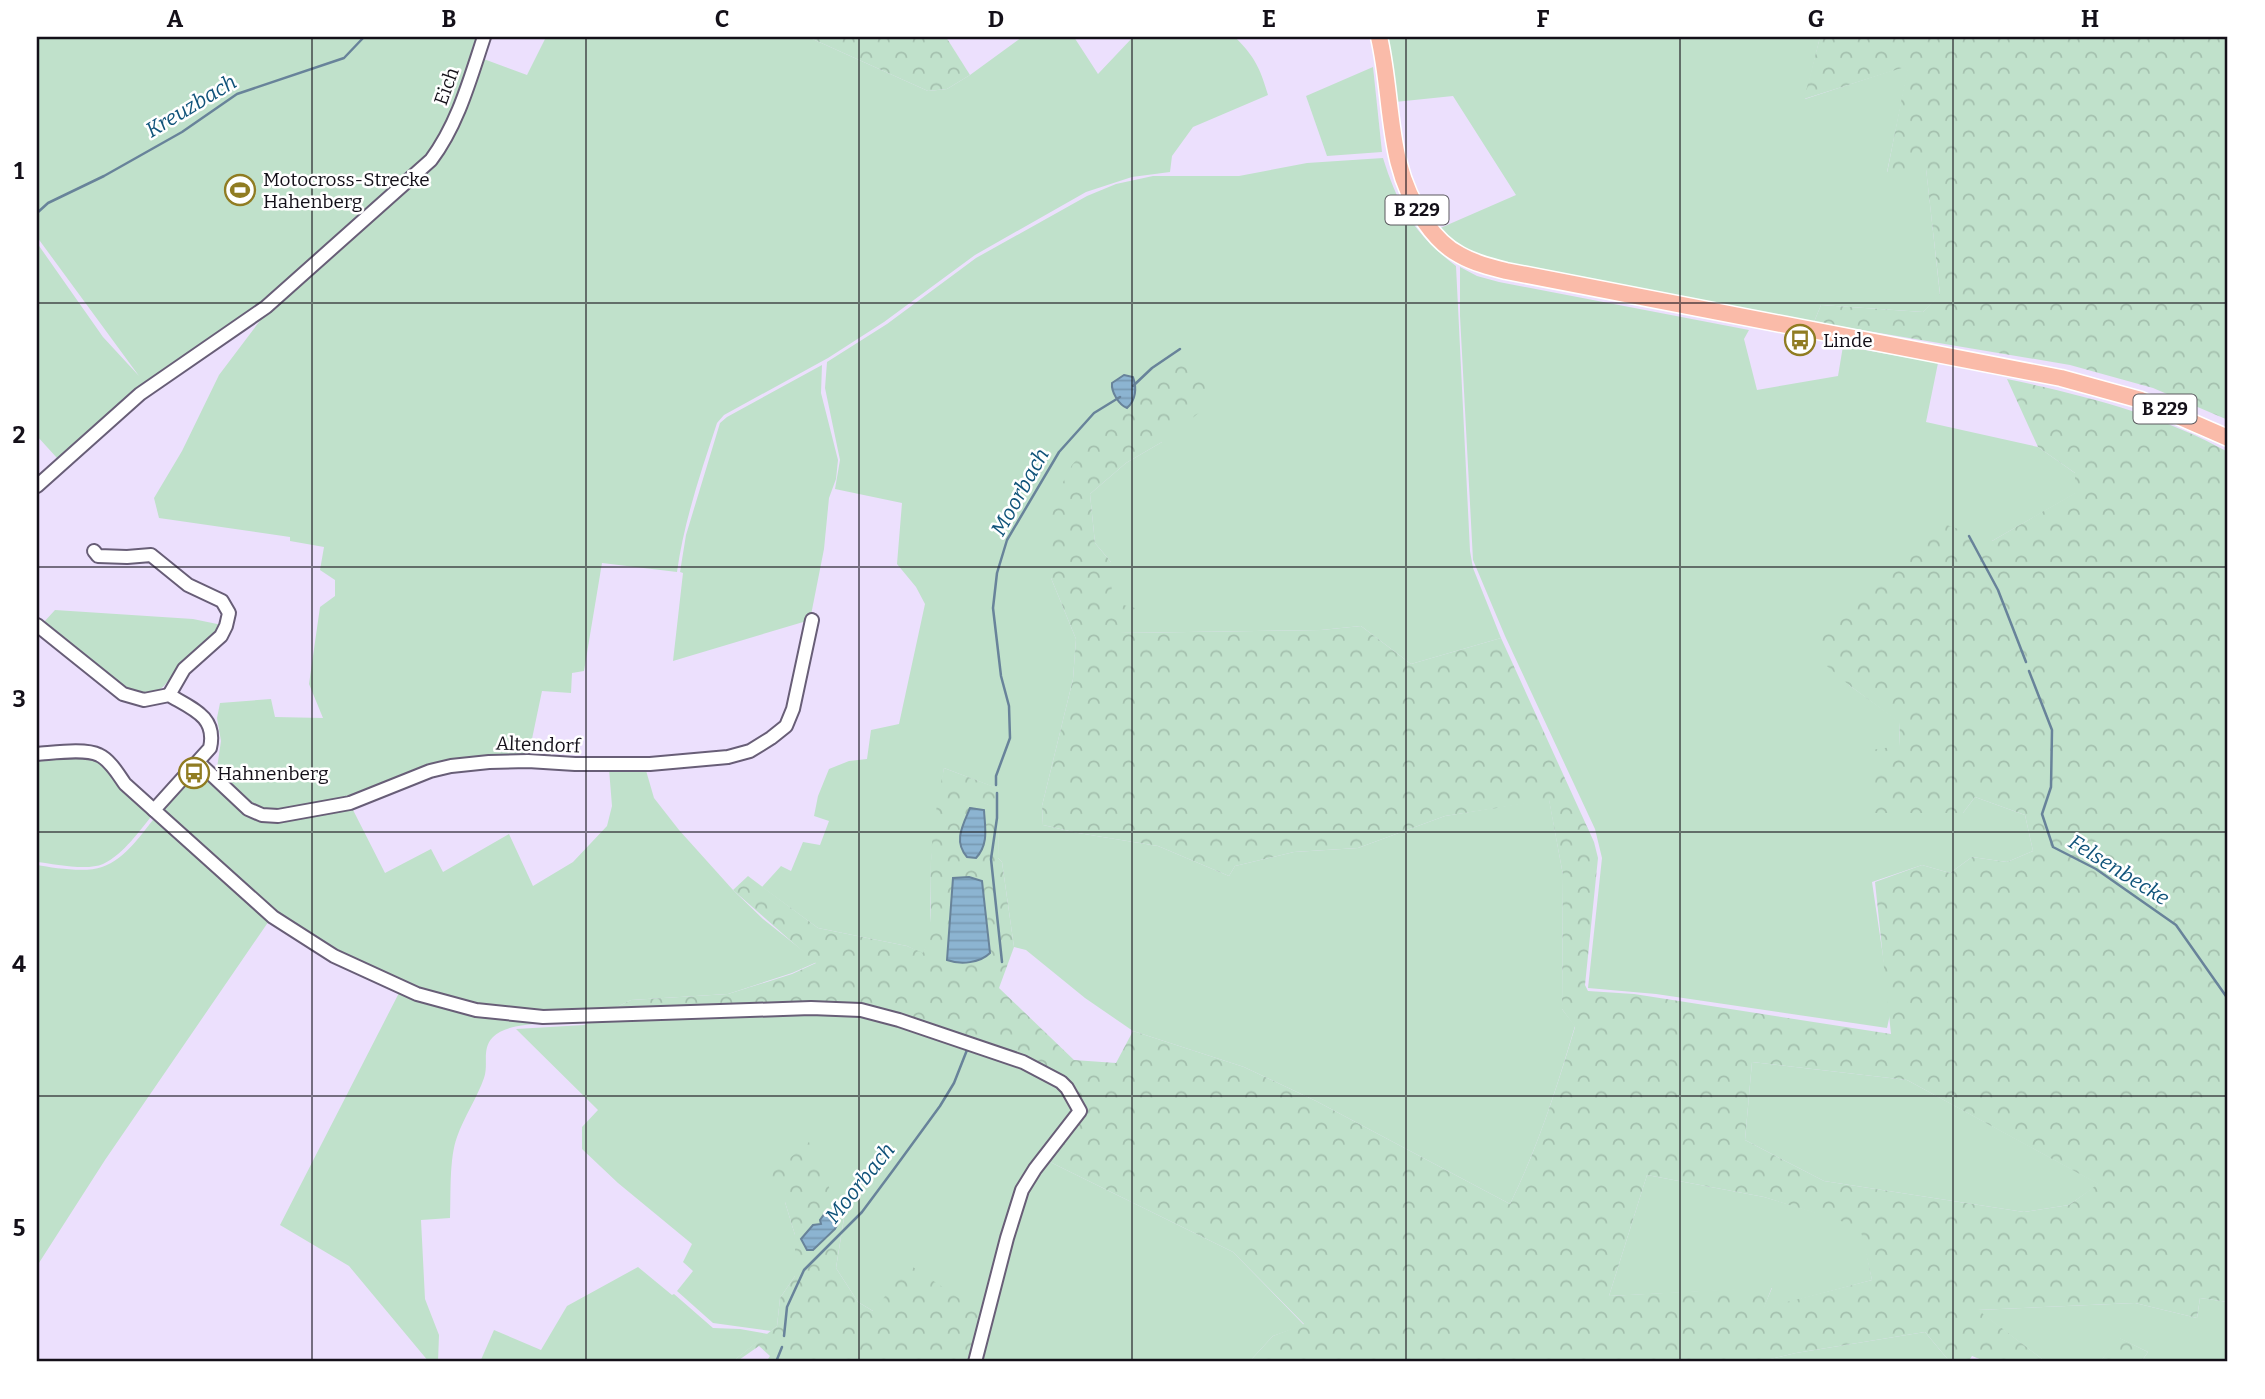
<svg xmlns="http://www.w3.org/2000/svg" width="2265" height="1399" font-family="Bitter,serif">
  <defs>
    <pattern id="forest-crowns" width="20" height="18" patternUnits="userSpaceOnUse" patternTransform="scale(1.75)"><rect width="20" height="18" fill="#c0e1cb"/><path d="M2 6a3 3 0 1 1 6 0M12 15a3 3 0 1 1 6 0" fill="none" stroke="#a4c0ae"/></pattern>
    <pattern id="water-rules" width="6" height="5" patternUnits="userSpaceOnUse" patternTransform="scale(1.75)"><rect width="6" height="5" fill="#8cb4d1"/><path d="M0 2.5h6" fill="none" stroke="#789ab3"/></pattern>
  </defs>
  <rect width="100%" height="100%" fill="#ece0fd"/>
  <g fill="#c0e1cb">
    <polygon points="37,37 479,37 451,120 427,156 265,301 145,384 57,458 37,436 37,243 103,337 139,376 37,237"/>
    <path d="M 546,37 L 808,37 L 928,91 L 947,89 L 970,75 L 1022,37 L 1074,37 L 1098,74 L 1133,37 L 1235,37 C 1255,57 1260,68 1268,95 L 1193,127 L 1172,156 L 1170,172 L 1132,177 L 1086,192 L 975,255 L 884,322 L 828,358 L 724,415 L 717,423 C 701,472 684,521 677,572 L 602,563 L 584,671 L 572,673 L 571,693 L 542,691 L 528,758 L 489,759 L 348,801 L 268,813 L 248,803 L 217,768 L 221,741 L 217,718 L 220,703 L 271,699 L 275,717 L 323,718 L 309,684 L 320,607 L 335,596 L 335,580 L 320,570 L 324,547 L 290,541 L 290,537 L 159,518 L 154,498 L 182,451 L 219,375 L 265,314 L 434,163 L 481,58 L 527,75 Z"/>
    <polygon points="1384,37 1820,37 1805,99 1909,65 1887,172 1926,168 1940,295 1923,312 1821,305 1814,322 1487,260 1452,243 1438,229 1516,195 1453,96 1395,102"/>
    <polygon points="1373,67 1382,152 1327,156 1306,96"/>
    <path d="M 1383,158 C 1398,206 1415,235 1456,266 L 1470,551 L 1473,568 L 1501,638 L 1411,664 L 1361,626 L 1321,630 L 1120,633 L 1111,602 L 1111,562 L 1095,543 L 1090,494 L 1126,463 L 1162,442 L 1133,397 L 1051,578 L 1076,639 L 1073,679 L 1042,806 L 1043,825 L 1078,833 L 1158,846 L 1229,876 L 1235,866 L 1294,852 L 1358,848 L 1445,816 L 1549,799 L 1563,875 L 1562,1009 L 1575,1026 C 1557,1087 1538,1147 1510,1204 L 1316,1101 L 1244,1067 L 1133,1031 L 1085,998 L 1026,950 L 1014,947 L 1002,862 L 998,858 L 999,789 L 944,768 L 931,860 L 930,937 L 923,954 L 907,946 L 818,928 L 762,887 L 781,866 L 791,871 L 803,842 L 820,845 L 829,821 L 814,816 L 818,796 L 829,769 L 849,761 L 867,759 L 871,730 L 899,724 L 925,604 L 916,587 L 897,564 L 902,503 L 835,489 L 840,460 L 825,388 L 827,362 L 887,324 L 976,258 L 1087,196 L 1116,184 L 1153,176 L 1239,176 L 1307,163 Z"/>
    <polygon points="1460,267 1477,276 1499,282 1749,330 1744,339 1757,390 1838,376 1843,346 1938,363 1926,422 2038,447 2075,473 2076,493 1992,541 1849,685 1900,722 1899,746 1926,812 1963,813 1975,797 2025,815 2033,851 2007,862 1972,857 1950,873 1922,865 1872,882 1891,1010 1887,1028 1656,994 1588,988 1602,858 1595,829 1505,636 1473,560 1460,316"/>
    <polygon points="822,365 821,393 838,460 836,479 829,498 824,549 810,620 673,661 683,573 680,572 686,535 720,423 727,417"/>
    <polygon points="55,610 193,619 222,625 189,655 164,686 155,693 135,693 126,690 44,622"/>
    <path d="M 95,754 L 154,813 C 140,830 124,854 103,864 C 87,871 54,864 37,862 L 37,755 Z"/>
    <polygon points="199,765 252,813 351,806 385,873 431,849 443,872 509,834 533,886 573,862 607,826 612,806 609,769 645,767 654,798 679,830 733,890 763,919 817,962 792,973 728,994 631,1000 605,1013 542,1015 477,1009 417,991 304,937 157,810"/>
    <path d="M 157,815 L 271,918 L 105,1160 L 37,1266 L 37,865 C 54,868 86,873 102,867 C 126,859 142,833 157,815 Z"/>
    <path d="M 400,991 L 476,1011 L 591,1018 L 583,1023 C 561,1024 509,1020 493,1037 C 481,1049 489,1064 484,1078 C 477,1098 464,1117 457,1137 C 449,1159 451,1194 450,1218 L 421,1220 L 425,1299 L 439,1335 L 438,1362 L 429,1362 L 349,1266 L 280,1225 Z"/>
    <polygon points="862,1013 1038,1073 1060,1089 1072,1108 1067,1121 1040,1157 985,1316 873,1311 858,1302 836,1268 845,1212 785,1202 795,1235 795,1276 780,1298 777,1326 771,1331 713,1323 677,1291 693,1271 683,1262 692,1244 618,1183 582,1149 582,1127 598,1110 516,1029 584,1025 603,1017"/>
    <polygon points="1752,1062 1907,1080 2099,1184 2069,1205 2024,1212 1824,1181 1745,1140"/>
    <polygon points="1048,1161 1233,1252 1304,1325 1273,1336 1249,1362 976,1362 1026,1191"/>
    <polygon points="1647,1175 1764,1197 1861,1226 1872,1280 1763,1309 1772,1288 1609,1296"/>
    <polygon points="638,1267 672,1295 674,1294 713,1328 740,1329 768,1334 732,1362 480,1362 494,1330 541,1350 567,1306"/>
    <polygon points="2200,1298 2228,1302 2228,1362 2141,1362 2148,1352 2119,1338 2100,1362 2046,1362 1977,1310 2135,1303 2197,1318"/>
    <polygon points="1925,1332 1950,1362 1757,1362 1796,1353"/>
  </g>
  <g fill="url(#forest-crowns)" fill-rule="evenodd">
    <polygon points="808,37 946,37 970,75 947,89 928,91"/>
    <polygon points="1820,37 2228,37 2228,420 2153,388 2070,365 1814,322 1821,305 1923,312 1940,294 1926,169 1887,173 1908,66 1804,99"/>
    <path d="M 1162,363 L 1181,365 L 1213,380 L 1200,412 L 1162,442 L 1126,463 L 1090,494 L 1095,543 L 1111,562 L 1112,602 L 1135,608 L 1121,633 L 1321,630 L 1361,626 L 1411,664 L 1501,638 L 1594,842 L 1598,858 L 1585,985 L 1588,991 L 1634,994 L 1891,1034 L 1875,882 L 1922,865 L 1950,873 L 1972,857 L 2007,862 L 2033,851 L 2025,815 L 1975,797 L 1963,813 L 1873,813 L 1871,750 L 1899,746 L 1900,723 L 1849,685 L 1821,661 L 1815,631 L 1944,524 L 1992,541 L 2075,493 L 2075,473 L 2038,447 L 2007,379 C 2083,395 2160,414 2228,452 L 2228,1302 L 2200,1298 L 2197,1318 L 2135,1303 L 1978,1310 L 2046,1362 L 1987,1362 L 1972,1356 L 1968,1362 L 1950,1362 L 1925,1332 L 1796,1353 L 1757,1362 L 1249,1362 L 1273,1336 L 1304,1324 L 1233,1252 L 1048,1161 L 1082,1110 L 1066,1080 L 862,1006 L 605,1013 L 631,1000 L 728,994 L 792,974 L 816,963 L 733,890 L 748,876 L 818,928 L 907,946 L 923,953 C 935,924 929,892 931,861 C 932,829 938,798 944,768 L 1000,789 L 998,858 L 1002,862 L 1014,947 L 999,988 L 1074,1060 L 1116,1063 L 1133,1031 L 1244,1067 L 1316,1101 L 1510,1204 C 1538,1147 1557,1087 1575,1027 L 1562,1009 L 1563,875 L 1549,800 L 1445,816 L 1358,848 L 1294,852 L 1235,866 L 1229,876 L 1158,846 L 1078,833 L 1043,825 L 1042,806 L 1073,679 L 1076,639 L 1051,578 L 1048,511 L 1072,465 ZM 1752,1062 L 1907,1080 L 2098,1184 L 2069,1205 L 2024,1212 L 1824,1181 L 1745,1140 ZM 1647,1175 L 1764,1197 L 1860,1227 L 1872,1280 L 1764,1308 L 1772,1287 L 1609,1296 Z"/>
    <polygon points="809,1142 836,1203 843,1203 845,1211 836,1268 858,1302 873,1311 910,1265 985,1316 972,1362 766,1362 770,1356 759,1346 736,1362 732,1362 777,1326 780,1298 795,1276 795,1235 785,1202 761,1182"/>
    <polygon points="2118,1337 2148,1352 2141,1362 2100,1362"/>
  </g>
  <g fill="url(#water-rules)" stroke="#68839a" stroke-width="2">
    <path d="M 1124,375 L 1133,377 C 1137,388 1136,400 1127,408 C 1119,405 1111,392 1112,383 Z"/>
    <path d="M 970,808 L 984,810 C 985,828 989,844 976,858 L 967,857 C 953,841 963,825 970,808 Z"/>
    <path d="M 969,877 L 982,881 L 990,953 C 980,963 961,965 947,960 L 953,878 Z"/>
    <polygon points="825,1213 832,1213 838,1223 835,1229 813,1250 807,1250 801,1239 813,1225 821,1224 820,1220"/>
  </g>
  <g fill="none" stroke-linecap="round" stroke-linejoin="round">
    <g stroke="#68839a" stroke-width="2.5">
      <polyline points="37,213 48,203 104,176 182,132 237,94 344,58 364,37"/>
      <polyline points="1133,386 1152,368 1180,349"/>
      <polyline points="1969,536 1998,590 2026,662"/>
      <polyline points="2029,671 2052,730 2051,787 2042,814 2053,847 2096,869 2176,925 2228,999"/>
      <polyline points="996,785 996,776 1010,738 1009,706 1001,676 993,608 997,573 1007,540 1059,452 1094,413 1120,397"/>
      <polyline points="997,793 997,818 991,859 1002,962"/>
      <polyline points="784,1336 787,1307 804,1270 862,1212 894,1169 940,1106 954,1083 967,1050"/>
      <polyline points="776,1362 782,1347"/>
      <polyline points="2227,1362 2228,1357"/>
    </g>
    <g stroke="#685e77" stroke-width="16">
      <g id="minor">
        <path d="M 37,486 L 140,394 L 266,307 L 431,160 C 458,124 470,79 484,37"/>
        <polyline points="94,551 98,556 127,557 151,555 188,585 222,601 229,613 226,626 221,636 184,669 169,695"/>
        <path d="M 37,625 L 123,694 L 144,700 L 169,695 C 193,709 217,717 210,748 L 154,810"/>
        <path d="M 37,754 C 53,753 85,748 99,755 C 110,760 118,774 125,784 L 273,917 L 334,956 L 417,994 L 476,1010 L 543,1017 L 811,1008 L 861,1010 L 899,1020 L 1023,1062 L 1061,1082 L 1067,1088 L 1080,1111 L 1035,1169 L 1022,1190 L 1007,1238 L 975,1362"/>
        <polyline points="198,762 248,809 262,815 278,816 350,803 430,771 451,766 489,762 528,761 575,764 650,764 728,757 750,751 771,738 786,726 793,709 812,620"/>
      </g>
    </g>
    <g stroke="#fff" stroke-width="19">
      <path id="major" d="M 1379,37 C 1394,102 1385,164 1425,222 C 1434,235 1446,248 1460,255 C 1474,263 1490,267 1506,271 L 2061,378 L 2141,400 L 2228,438"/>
    </g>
    <use href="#minor" stroke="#fff" stroke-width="12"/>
    <use href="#major" stroke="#fabba9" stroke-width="16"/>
  </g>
  <path fill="none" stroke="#141019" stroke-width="2" stroke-opacity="0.55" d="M 312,37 L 312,1362M 586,37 L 586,1362M 859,37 L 859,1362M 1132,37 L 1132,1362M 1406,37 L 1406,1362M 1680,37 L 1680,1362M 1953,37 L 1953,1362M 37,303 L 2228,303M 37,567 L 2228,567M 37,832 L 2228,832M 37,1096 L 2228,1096"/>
  <defs>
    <g id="stadium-ring" transform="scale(1.575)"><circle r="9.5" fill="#fff" stroke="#907c22" stroke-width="1.5"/><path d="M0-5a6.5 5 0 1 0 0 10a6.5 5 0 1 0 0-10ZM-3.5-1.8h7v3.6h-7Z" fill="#907c22"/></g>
    <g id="bus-ring" transform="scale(1.575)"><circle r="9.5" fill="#fff" stroke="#907c22" stroke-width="1.5"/><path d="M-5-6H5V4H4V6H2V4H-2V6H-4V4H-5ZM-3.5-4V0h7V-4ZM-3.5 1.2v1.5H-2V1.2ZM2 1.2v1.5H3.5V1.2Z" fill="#907c22"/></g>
  </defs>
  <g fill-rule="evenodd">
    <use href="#stadium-ring" x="240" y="190"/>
    <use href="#bus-ring" x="1800" y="340"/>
    <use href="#bus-ring" x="194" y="773"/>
  </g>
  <g text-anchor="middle" stroke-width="5" stroke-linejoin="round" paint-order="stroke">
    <g fill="#fff" stroke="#5a585e" stroke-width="2">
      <rect x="1385.5" y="195.5" width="63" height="29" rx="5"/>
      <rect x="2133.5" y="394.5" width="63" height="29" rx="5"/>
    </g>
    <g font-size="18" font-weight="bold" fill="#141019">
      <text x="1417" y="216">B 229</text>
      <text x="2165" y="415">B 229</text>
    </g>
    <g font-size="19" fill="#141019" stroke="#fff">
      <text transform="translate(446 86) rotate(-70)" y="7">Eich</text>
      <text transform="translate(538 744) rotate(2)" y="7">Altendorf</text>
    </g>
    <g font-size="19" fill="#141019" stroke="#fff" text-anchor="start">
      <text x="263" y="186">Motocross-Strecke<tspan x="263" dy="22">Hahenberg</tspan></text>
      <text x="1823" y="347">Linde</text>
      <text x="217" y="780">Hahnenberg</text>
    </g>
    <g font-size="21" font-style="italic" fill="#10537a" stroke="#fff">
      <text transform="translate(191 106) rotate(-31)" y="7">Kreuzbach</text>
      <text transform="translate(1020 492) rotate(-61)" y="7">Moorbach</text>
      <text transform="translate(2119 870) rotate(32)" y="7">Felsenbecke</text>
      <text transform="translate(860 1183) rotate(-51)" y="7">Moorbach</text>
    </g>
  </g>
  <rect width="2265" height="1399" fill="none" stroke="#ffffff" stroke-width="77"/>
  <rect x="38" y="38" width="2188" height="1322" fill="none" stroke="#141019" stroke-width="2.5"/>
  <g font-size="23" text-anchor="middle" font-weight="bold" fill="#141019">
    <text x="175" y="27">A</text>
    <text x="449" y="27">B</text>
    <text x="722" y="27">C</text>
    <text x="996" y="27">D</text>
    <text x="1269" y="27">E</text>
    <text x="1543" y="27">F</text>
    <text x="1816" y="27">G</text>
    <text x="2090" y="27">H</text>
    <text x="19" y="179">1</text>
    <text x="19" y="443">2</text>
    <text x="19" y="707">3</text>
    <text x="19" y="972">4</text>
    <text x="19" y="1236">5</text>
  </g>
</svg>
